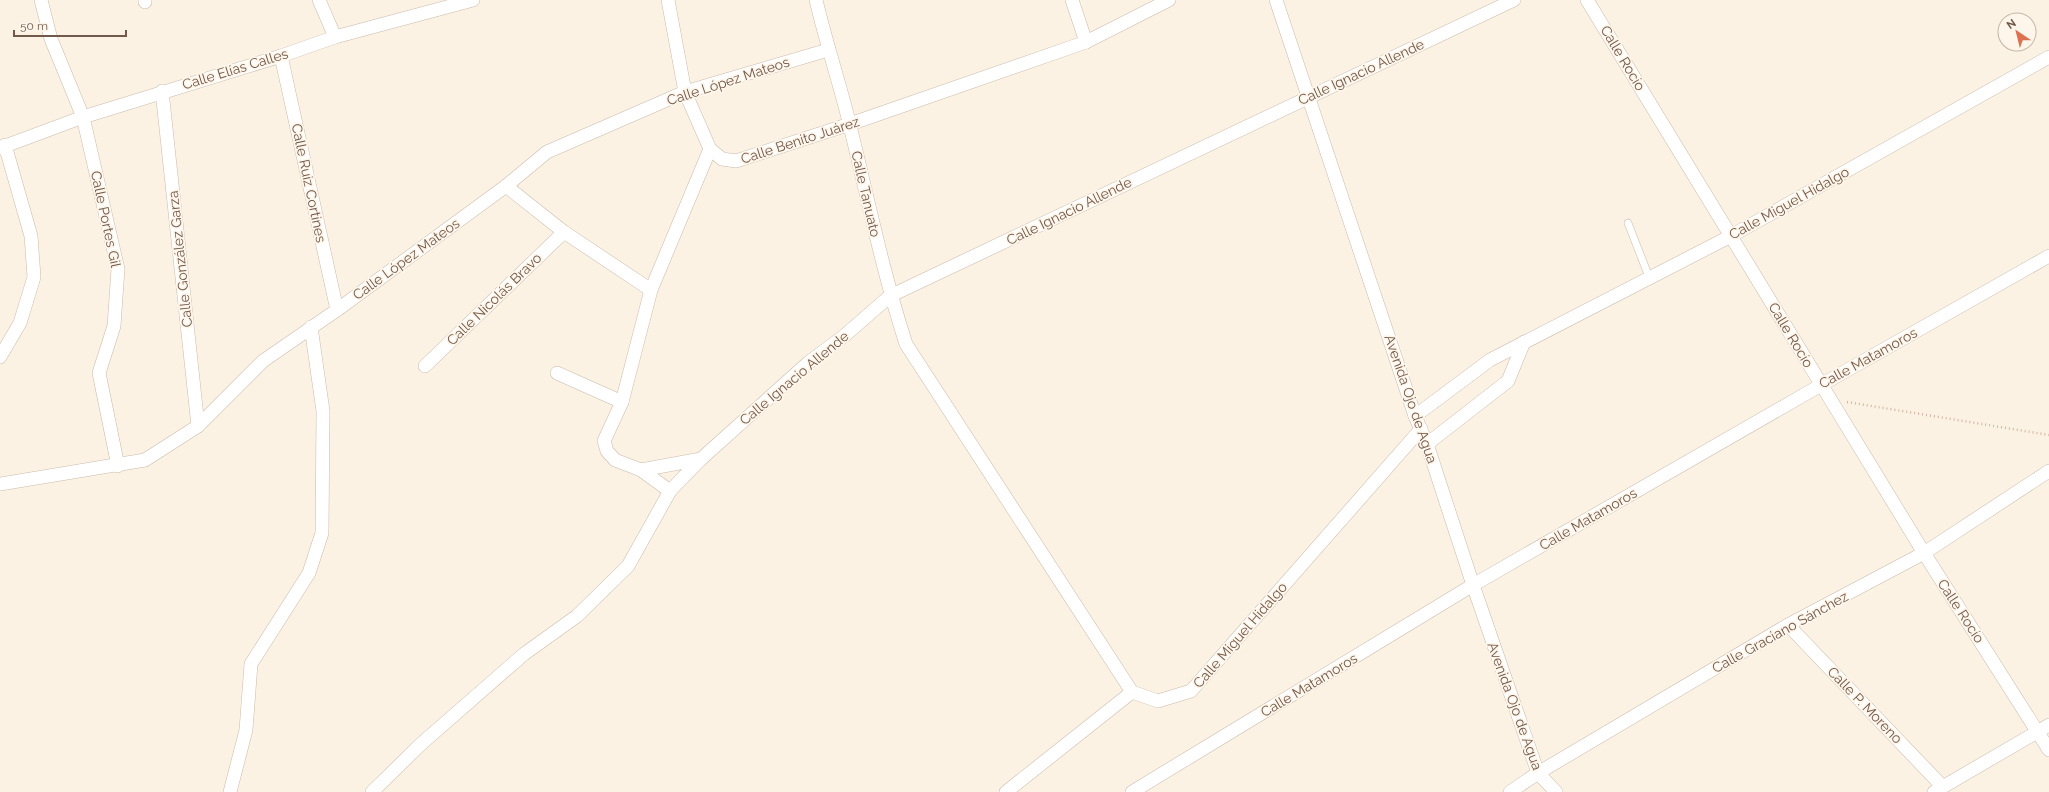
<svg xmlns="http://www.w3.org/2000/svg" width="2049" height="792" font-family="Raleway,sans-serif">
  <rect width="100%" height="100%" fill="#fbf2e4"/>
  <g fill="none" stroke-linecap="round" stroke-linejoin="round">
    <g stroke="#cbbaab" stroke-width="8">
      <polyline id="lane" points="1628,223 1649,277"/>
    </g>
    <g stroke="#cbbaab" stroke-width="14">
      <g id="street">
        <polyline points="41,0 51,39 83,117 118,269 114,326 99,373 118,466"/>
        <polyline points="145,0 145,2"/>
        <polyline points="319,0 335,37"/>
        <polyline points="668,0 685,92 710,149 722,159 736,161 850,124 1086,42 1169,0"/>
        <path d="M 816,0 C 826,43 840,84 850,126 C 868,199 883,273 906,344 L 1132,692"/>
        <polyline points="1072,0 1086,42"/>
        <polyline points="1276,0 1415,416 1427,444 1473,585 1538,773 1556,792"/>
        <polyline points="1587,0 1924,553 2049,750"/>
        <polyline points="281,56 337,310"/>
        <polyline points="162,91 198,426"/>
        <polyline points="0,148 83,117 281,56 335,37 473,0"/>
        <polyline points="506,186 564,232 651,290"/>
        <polyline points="0,357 20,323 34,277 31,236 5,145"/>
        <polyline points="425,366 564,232"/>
        <polyline points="557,373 622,402"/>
        <polyline points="1415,416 1490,360 1731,236 2049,57"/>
        <polyline points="1427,444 1508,381 1524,342"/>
        <polyline points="641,470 701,459"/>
        <polyline points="0,484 145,460 198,426 263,361 337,310 506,186 547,152 685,92 828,50"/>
        <polyline points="670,491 641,470 615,460 607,451 604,441 622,402 651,290 710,149"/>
        <polyline points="1788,625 1942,786"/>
        <polyline points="230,792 246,730 251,664 309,573 322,533 323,411 311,327"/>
        <polyline points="372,792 421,744 524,654 577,616 628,566 670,491 701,459 809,362 844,336 890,296 1514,0"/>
        <polyline points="1006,792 1132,692 1158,701 1191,691 1421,429"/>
        <polyline points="1132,792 1473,585 1821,385 2049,256"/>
        <polyline points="1510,792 1538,773 1788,625 1924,553 2049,471"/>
        <polyline points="1934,792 2049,725"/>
      </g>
    </g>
    <polyline stroke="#d3b5a1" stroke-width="2.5" stroke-dasharray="1 3" stroke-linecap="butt" points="1847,402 2049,435"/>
    <use href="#lane" stroke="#fff" stroke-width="7"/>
    <use href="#street" stroke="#fff" stroke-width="13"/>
  </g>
  <g text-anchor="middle" stroke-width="3.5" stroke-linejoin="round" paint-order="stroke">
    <g font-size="14" fill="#71594b" stroke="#fef6ea">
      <text transform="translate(1623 58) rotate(59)" y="5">Calle Rocío</text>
      <text transform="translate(235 69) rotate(-17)" y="5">Calle Elías Calles</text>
      <text transform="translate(1361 72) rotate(-25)" y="5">Calle Ignacio Allende</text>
      <text transform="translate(728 81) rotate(-18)" y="5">Calle López Mateos</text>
      <text transform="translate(800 140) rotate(-18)" y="5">Calle Benito Juárez</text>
      <text transform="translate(309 183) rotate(78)" y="5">Calle Ruiz Cortines</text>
      <text transform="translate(866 194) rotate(77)" y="5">Calle Tanuato</text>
      <text transform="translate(1789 203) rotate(-29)" y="5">Calle Miguel Hidalgo</text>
      <text transform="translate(1069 211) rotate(-26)" y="5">Calle Ignacio Allende</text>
      <text transform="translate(106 219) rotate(78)" y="5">Calle Portes Gil</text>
      <text transform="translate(180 259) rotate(-96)" y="5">Calle González Garza</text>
      <text transform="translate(406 259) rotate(-36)" y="5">Calle López Mateos</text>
      <text transform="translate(494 299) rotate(-44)" y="5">Calle Nicolás Bravo</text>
      <text transform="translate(1791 335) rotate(59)" y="5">Calle Rocío</text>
      <text transform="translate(1868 358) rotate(-29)" y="5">Calle Matamoros</text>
      <text transform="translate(794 378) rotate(-40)" y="5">Calle Ignacio Allende</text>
      <text transform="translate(1411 399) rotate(71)" y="5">Avenida Ojo de Agua</text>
      <text transform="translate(1588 519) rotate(-30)" y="5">Calle Matamoros</text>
      <text transform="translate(1961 611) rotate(57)" y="5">Calle Rocío</text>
      <text transform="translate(1780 632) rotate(-29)" y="5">Calle Graciano Sánchez</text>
      <text transform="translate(1240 635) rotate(-49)" y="5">Calle Miguel Hidalgo</text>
      <text transform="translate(1309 685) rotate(-31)" y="5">Calle Matamoros</text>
      <text transform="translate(1865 705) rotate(46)" y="5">Calle P. Moreno</text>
      <text transform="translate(1515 706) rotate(70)" y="5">Avenida Ojo de Agua</text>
    </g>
  </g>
  <g transform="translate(2017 32) rotate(325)"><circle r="19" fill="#fef6ea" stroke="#c6b7aa"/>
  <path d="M0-3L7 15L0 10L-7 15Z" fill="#dd7150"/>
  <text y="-6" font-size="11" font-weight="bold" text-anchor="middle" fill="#71594b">N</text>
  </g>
  <path d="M14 30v6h112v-6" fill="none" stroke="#71594b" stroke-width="2"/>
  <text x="20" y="30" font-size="12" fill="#71594b" stroke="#fef6ea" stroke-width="3" paint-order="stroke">50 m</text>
</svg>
